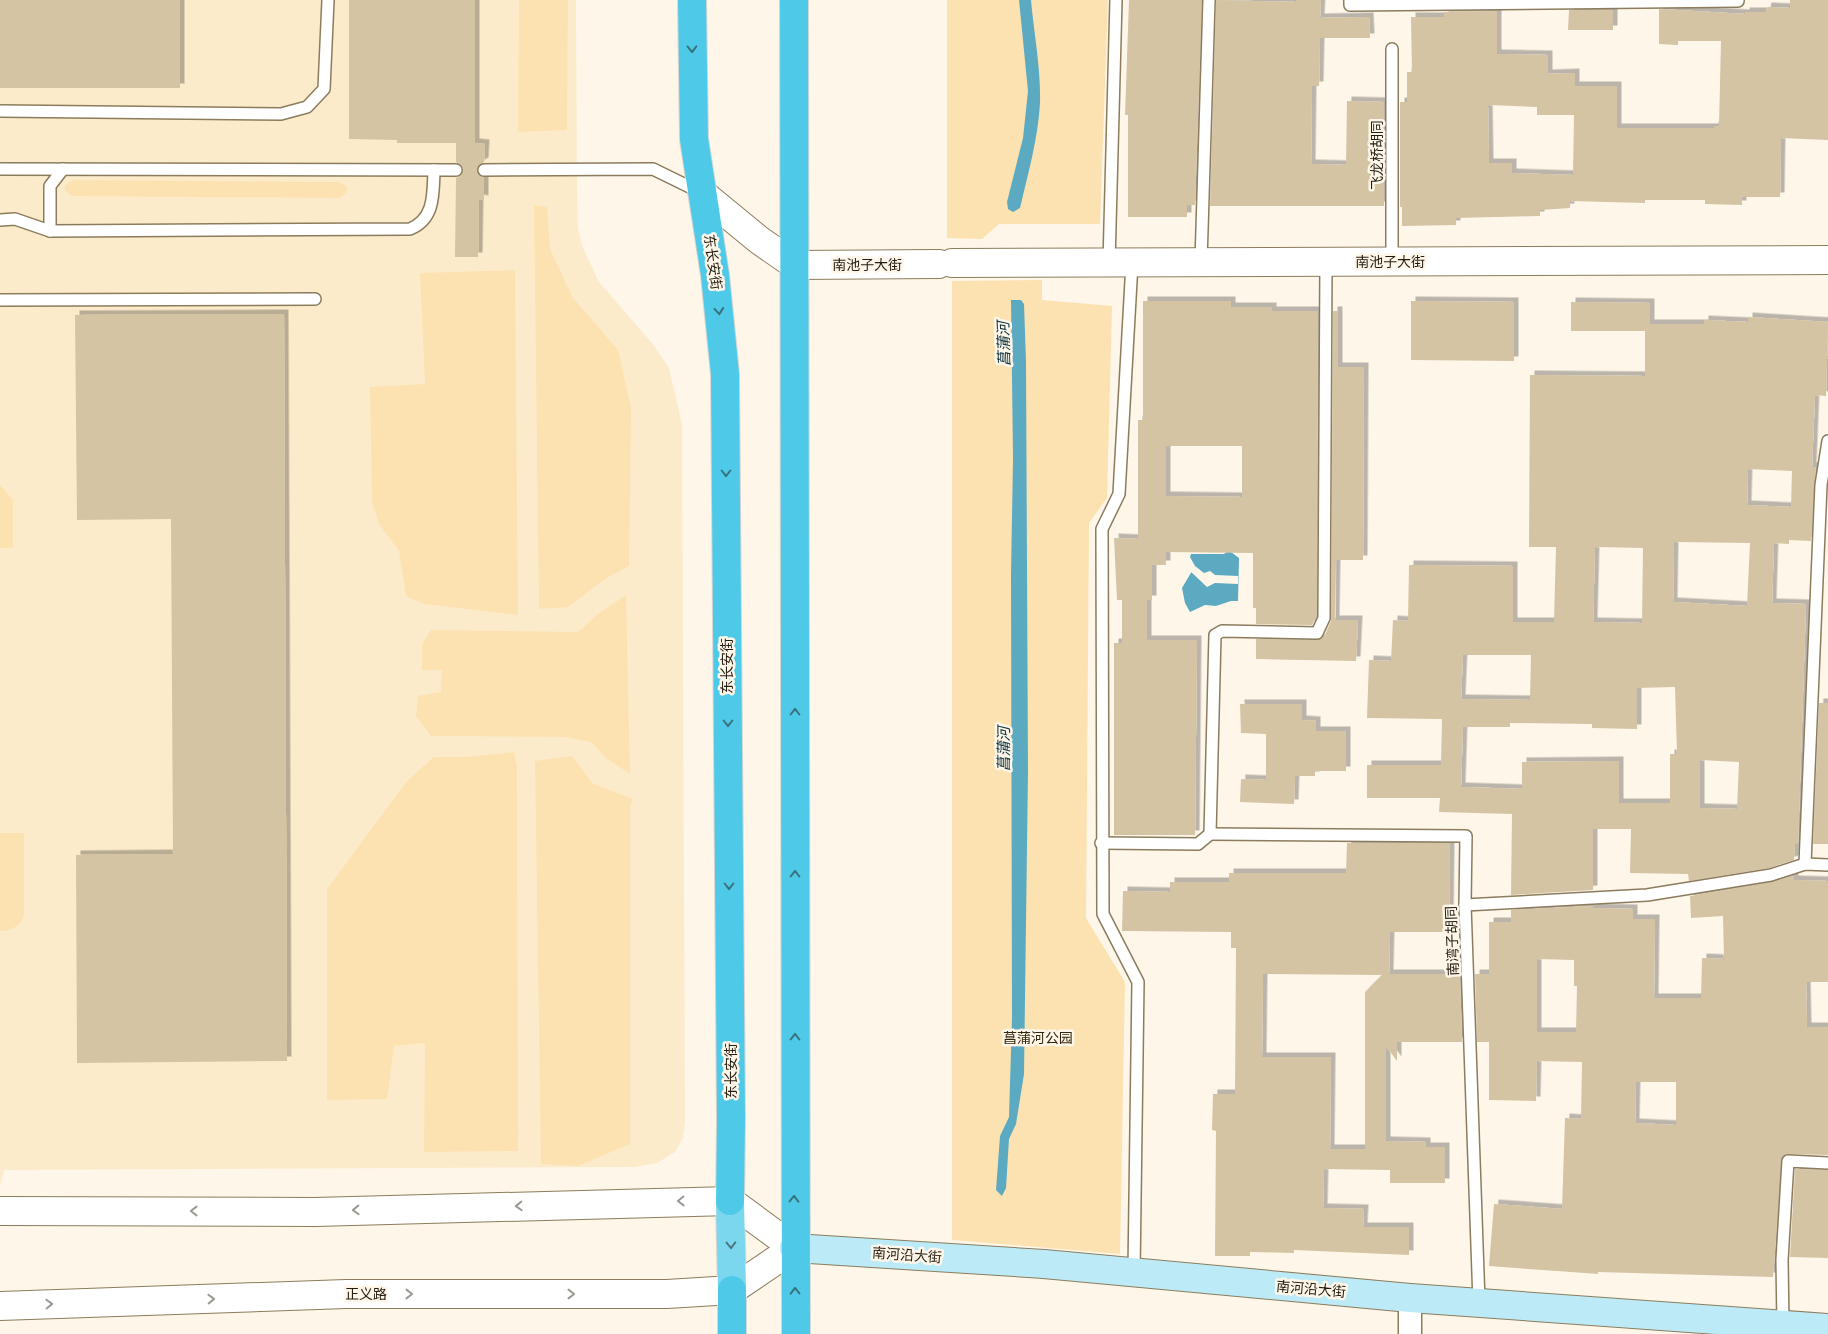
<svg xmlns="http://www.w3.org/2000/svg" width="1828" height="1334" font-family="'Varela Round','Noto Sans SC',sans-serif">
  <defs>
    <filter id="shadow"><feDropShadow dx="4.5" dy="-4.5" stdDeviation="0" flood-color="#0004"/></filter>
  </defs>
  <rect width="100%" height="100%" fill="#fef6e9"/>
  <polygon fill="#fcebca" points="0,0 576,0 577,188 578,228 583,248 599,282 652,343 669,368 682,425 685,1122 683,1138 675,1152 657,1163 635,1167 4,1170 0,1187"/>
  <g fill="#fce2b1">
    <polygon points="519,0 568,0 567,130 518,132"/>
    <polygon points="947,0 1108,0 1100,224 999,224 982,239 947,238"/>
    <polygon points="73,180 339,182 347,187 347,192 339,198 72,196 65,190 65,185"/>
    <polygon points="534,205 547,207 550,249 573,298 618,350 631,408 629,566 606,578 568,607 539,609"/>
    <polygon points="515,270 518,615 424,604 406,596 399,551 379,524 372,502 370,387 425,384 420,273"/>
    <polygon points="1042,280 1042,300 1112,306 1107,498 1089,523 1086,918 1125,982 1120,1254 952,1240 952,281"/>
    <polygon points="0,485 13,500 13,548 0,548"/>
    <polygon points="626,595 630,774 606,758 591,742 565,737 431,736 416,716 418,696 441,692 442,670 422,670 422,644 431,630 578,632 598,614"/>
    <polygon points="514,752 517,765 518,1151 424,1152 425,1043 394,1046 387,1099 327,1100 327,889 407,781 434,757 468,757"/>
    <polygon points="572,756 592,783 632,799 630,808 630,1144 578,1166 541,1164 535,761"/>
    <path d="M 0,833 L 24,833 L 24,915 C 20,926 12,931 0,931 Z"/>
  </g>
  <g fill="#5baac2">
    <path d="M 1019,0 L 1031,0 C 1034,34 1041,69 1040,103 C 1038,139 1028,174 1020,208 L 1013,212 L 1008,209 L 1007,202 L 1023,138 L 1028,91 Z"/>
    <polygon points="1011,300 1021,300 1024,304 1026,361 1028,771 1024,1074 1016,1124 1009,1139 1006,1188 1002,1196 996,1190 1000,1136 1009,1117 1012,1017 1011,575 1013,458"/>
    <polygon points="1227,552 1231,552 1239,558 1238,601 1231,601 1216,606 1205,605 1190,612 1185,603 1182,588 1195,566 1190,557 1191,554 1224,554"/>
  </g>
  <polygon fill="#fef6e9" points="1195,566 1204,573 1210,571 1215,575 1238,576 1238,584 1215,583 1207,587 1190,571"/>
  <g fill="#d5c4a3" fill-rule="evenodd" filter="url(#shadow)">
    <rect x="0" y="0" width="180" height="88"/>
    <polygon points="349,0 475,0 475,143 485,144 484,162 480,164 477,170 478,174 484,178 484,200 479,199 478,257 455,257 456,178 460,176 463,170 462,166 456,162 456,143 397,143 397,140 349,139"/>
    <polygon points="1129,0 1202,0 1195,205 1187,205 1187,217 1128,217 1128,115 1125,115"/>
    <polygon points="1216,0 1296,2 1296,0 1321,0 1320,18 1369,17 1370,38 1320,38 1319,86 1312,86 1311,164 1346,165 1347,101 1384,102 1384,206 1210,206"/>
    <path d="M 1790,0 L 1828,0 L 1828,140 L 1781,138 L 1780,197 L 1742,197 L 1742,205 L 1705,204 L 1705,200 L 1645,200 L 1645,203 L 1570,201 L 1570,208 L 1540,210 L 1540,216 L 1456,218 L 1456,225 L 1402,226 L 1402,207 L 1400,207 L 1400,102 L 1407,102 L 1407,72 L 1412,72 L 1411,17 L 1444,17 L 1444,12 L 1497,11 L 1497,54 L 1548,55 L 1548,74 L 1575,73 L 1575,86 L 1617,86 L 1617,128 L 1714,128 L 1714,126 L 1719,126 L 1721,41 L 1678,41 L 1678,45 L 1659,44 L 1659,9 L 1745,14 L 1745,12 L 1766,12 L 1767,7 L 1790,8 ZM 1488,105 L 1537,107 L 1537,115 L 1574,115 L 1573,175 L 1512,173 L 1512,163 L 1489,163 Z"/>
    <polygon points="1569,10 1613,10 1613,30 1568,30"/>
    <path d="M 1143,301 L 1231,301 L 1231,307 L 1272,307 L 1272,311 L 1318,311 L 1317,616 L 1312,625 L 1256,624 L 1256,608 L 1253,608 L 1253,553 L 1166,552 L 1166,565 L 1152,565 L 1152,600 L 1147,600 L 1147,640 L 1197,640 L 1195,835 L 1114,835 L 1114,643 L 1122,643 L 1122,600 L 1117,600 L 1114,538 L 1138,539 L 1138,420 L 1143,420 ZM 1166,446 L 1242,446 L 1242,497 L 1166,496 Z"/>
    <polygon points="1411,301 1514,302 1514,361 1411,360"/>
    <path d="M 1571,302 L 1650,303 L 1650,324 L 1704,324 L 1704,320 L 1748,322 L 1748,317 L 1828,322 L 1826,396 L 1815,395 L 1812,467 L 1816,467 L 1811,541 L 1789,540 L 1789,544 L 1774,543 L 1772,603 L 1806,604 L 1798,844 L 1795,844 L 1794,860 L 1769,868 L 1689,881 L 1688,874 L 1630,873 L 1631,829 L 1593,829 L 1593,890 L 1511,895 L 1512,814 L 1439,812 L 1440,798 L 1367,798 L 1367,765 L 1441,765 L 1442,719 L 1367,718 L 1369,660 L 1391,661 L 1393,620 L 1408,621 L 1409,565 L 1513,566 L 1513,622 L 1554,622 L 1556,547 L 1529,547 L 1530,375 L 1645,376 L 1645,331 L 1571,331 ZM 1748,469 L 1792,471 L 1791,507 L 1747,505 ZM 1674,542 L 1750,543 L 1747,606 L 1673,602 ZM 1595,547 L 1643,548 L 1642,623 L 1593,622 ZM 1463,655 L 1531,655 L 1530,700 L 1461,699 ZM 1675,687 L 1677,754 L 1670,754 L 1670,803 L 1619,803 L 1619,761 L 1522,762 L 1522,789 L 1461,787 L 1463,727 L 1510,727 L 1510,723 L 1592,724 L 1592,728 L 1637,729 L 1637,688 ZM 1700,760 L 1739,762 L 1737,809 L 1700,808 Z"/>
    <polygon points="1333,311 1338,311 1338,367 1364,367 1363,560 1336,560 1335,620 1358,620 1356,661 1256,659 1256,639 1317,640 1324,637 1331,621"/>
    <polygon points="284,314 287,1061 77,1063 76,855 173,854 171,519 77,520 75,315"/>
    <polygon points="1819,703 1828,703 1828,844 1813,844"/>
    <polygon points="1240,704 1302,704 1302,720 1316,721 1316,731 1346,731 1346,771 1315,771 1315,776 1295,776 1294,804 1240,802 1241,779 1266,780 1266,734 1241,733"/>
    <path d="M 1347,843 L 1450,843 L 1449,932 L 1390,932 L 1389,974 L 1460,974 L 1462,1042 L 1397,1042 L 1397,1061 L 1386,1046 L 1386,1141 L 1426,1142 L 1426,1147 L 1445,1147 L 1445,1183 L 1390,1183 L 1390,1170 L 1324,1169 L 1323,1208 L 1364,1209 L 1363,1227 L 1409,1227 L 1409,1255 L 1294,1250 L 1294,1253 L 1250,1252 L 1250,1256 L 1215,1256 L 1216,1131 L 1212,1130 L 1213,1094 L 1235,1094 L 1236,948 L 1231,948 L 1231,932 L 1122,931 L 1123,891 L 1170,892 L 1170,882 L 1229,882 L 1229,873 L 1346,873 ZM 1263,974 L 1382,975 L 1365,992 L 1365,1149 L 1330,1149 L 1331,1057 L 1262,1057 Z"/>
    <path d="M 1794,876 L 1794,880 L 1828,881 L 1828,982 L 1806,982 L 1807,1027 L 1828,1027 L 1828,1155 L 1788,1154 L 1782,1157 L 1773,1277 L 1598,1272 L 1598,1274 L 1489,1266 L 1494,1204 L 1562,1209 L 1565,1118 L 1581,1119 L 1582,1062 L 1537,1061 L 1536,1101 L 1489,1100 L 1489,1042 L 1477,1042 L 1475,974 L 1489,974 L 1489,922 L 1511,922 L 1511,910 L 1593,906 L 1593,908 L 1633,909 L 1633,919 L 1655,919 L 1654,998 L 1701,998 L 1702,958 L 1724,959 L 1723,916 L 1691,918 L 1690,896 L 1772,882 ZM 1537,959 L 1574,960 L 1574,986 L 1577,986 L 1576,1032 L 1537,1032 ZM 1636,1082 L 1676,1082 L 1676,1125 L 1635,1123 Z"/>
    <polygon points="1795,1169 1828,1170 1828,1258 1790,1257"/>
  </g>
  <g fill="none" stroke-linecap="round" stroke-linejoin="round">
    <g stroke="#8c7c5d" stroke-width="14">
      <g id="service">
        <polyline points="1350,0 1350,5 1738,1"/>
        <polyline points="0,111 281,114 307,107 324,89 328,0"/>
        <polyline points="0,169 456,170"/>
        <polyline points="484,170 653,169 700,192"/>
        <path d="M 0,220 L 15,219 L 50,231 L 410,229 C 435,219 433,194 434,170"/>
        <polyline points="50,231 50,186 63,169"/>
        <polyline points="1201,262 1209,0"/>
        <polyline points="1392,262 1392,49"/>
        <polyline points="1109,263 1116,0"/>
        <polyline points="1132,263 1119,494 1102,529 1103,914 1138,982 1134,1272"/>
        <polyline points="0,300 315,299"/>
        <polyline points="1210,834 1466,836 1465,905 1479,1302"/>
        <polyline points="1101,843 1198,844 1210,834 1215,635 1222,631 1317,633 1324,618 1326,262"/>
        <polyline points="1805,864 1821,485 1828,441"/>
        <polyline points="1465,905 1647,895 1771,875 1805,864 1828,865"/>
        <polyline points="1783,1325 1782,1260 1788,1161 1828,1163"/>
      </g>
    </g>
    <g stroke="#8c7c5d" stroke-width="25">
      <polyline id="minor" points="1410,1334 1410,1298"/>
    </g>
    <g stroke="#8c7c5d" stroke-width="30">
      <g id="tertiary">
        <polyline points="703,194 759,240 795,265 939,264"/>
        <polyline points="952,263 1828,260"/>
        <polyline points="0,1211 315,1212 730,1201 794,1248 732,1290 667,1294 346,1294 0,1306"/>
      </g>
    </g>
    <g stroke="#8c7c5d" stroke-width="30">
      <polyline id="secondary" points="794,1248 1044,1264 1410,1298 1828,1328"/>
    </g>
    <g stroke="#d7d6d4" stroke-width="30">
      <polyline id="primary" points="730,1201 732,1290"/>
    </g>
    <g stroke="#d7d6d4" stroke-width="30">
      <g id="trunk">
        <polyline points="692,0 694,139 715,275 725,374 731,1119 730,1201"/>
        <polyline points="794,0 796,1334"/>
        <polyline points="732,1334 732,1290"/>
      </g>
    </g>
    <use href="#service" stroke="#fff" stroke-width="11"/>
    <use href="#minor" stroke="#fff" stroke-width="22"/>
    <use href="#tertiary" stroke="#fff" stroke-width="28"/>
    <use href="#secondary" stroke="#bcebf7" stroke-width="28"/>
    <use href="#primary" stroke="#7ad7ee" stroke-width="28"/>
    <use href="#trunk" stroke="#4ecae8" stroke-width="28"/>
  </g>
  <defs><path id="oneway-chevron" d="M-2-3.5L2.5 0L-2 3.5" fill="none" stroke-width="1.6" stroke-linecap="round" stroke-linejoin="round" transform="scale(1.25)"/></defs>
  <g stroke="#38737c">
    <use href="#oneway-chevron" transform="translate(692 49) rotate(89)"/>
    <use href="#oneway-chevron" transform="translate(719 311) rotate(85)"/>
    <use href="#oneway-chevron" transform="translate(726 473) rotate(90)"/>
    <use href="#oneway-chevron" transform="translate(795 712) rotate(-90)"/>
    <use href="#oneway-chevron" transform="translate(728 723) rotate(90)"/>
    <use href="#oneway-chevron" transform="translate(795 874) rotate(-90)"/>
    <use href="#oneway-chevron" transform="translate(729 886) rotate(90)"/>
    <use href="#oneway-chevron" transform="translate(795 1037) rotate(-90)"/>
    <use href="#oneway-chevron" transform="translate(794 1199) rotate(-89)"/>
    <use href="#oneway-chevron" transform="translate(795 1291) rotate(-91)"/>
  </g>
  <g stroke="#9c9993">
    <use href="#oneway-chevron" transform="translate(681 1201) rotate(179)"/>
    <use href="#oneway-chevron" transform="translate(519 1206) rotate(178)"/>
    <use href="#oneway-chevron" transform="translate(356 1210) rotate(178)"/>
    <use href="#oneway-chevron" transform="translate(194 1211) rotate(-180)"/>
    <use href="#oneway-chevron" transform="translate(409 1294)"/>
    <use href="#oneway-chevron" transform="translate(571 1294)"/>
    <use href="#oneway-chevron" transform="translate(211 1299) rotate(-2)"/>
    <use href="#oneway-chevron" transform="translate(49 1304) rotate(-2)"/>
  </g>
  <use stroke="#4e7a7f" href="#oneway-chevron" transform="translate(731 1245) rotate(89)"/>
  <g text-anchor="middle" stroke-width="5" stroke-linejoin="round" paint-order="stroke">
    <g font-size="14" fill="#231c10" stroke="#fef6e9">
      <text transform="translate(1377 155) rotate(-90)" y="5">飞龙桥胡同</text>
      <text transform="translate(713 262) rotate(82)" y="5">东长安街</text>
      <text x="1390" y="267">南池子大街</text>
      <text x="867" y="270">南池子大街</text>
      <text transform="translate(727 666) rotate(-90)" y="5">东长安街</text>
      <text transform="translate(1452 941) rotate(-92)" y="5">南湾子胡同</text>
      <text transform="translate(731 1071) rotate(-90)" y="5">东长安街</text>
      <text transform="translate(907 1255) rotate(4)" y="5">南河沿大街</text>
      <text transform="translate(1311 1289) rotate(5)" y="5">南河沿大街</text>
      <text x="366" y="1299">正义路</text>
    </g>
    <g font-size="14" fill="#34270b" stroke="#fef6e9">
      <text x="1038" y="1043">菖蒲河公园</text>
    </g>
    <g font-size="15" font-style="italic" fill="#0e343f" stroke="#fef6e9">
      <text transform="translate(1004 344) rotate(-92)" y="5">菖蒲河</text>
      <text transform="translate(1004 749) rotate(-90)" y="5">菖蒲河</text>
    </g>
  </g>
</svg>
